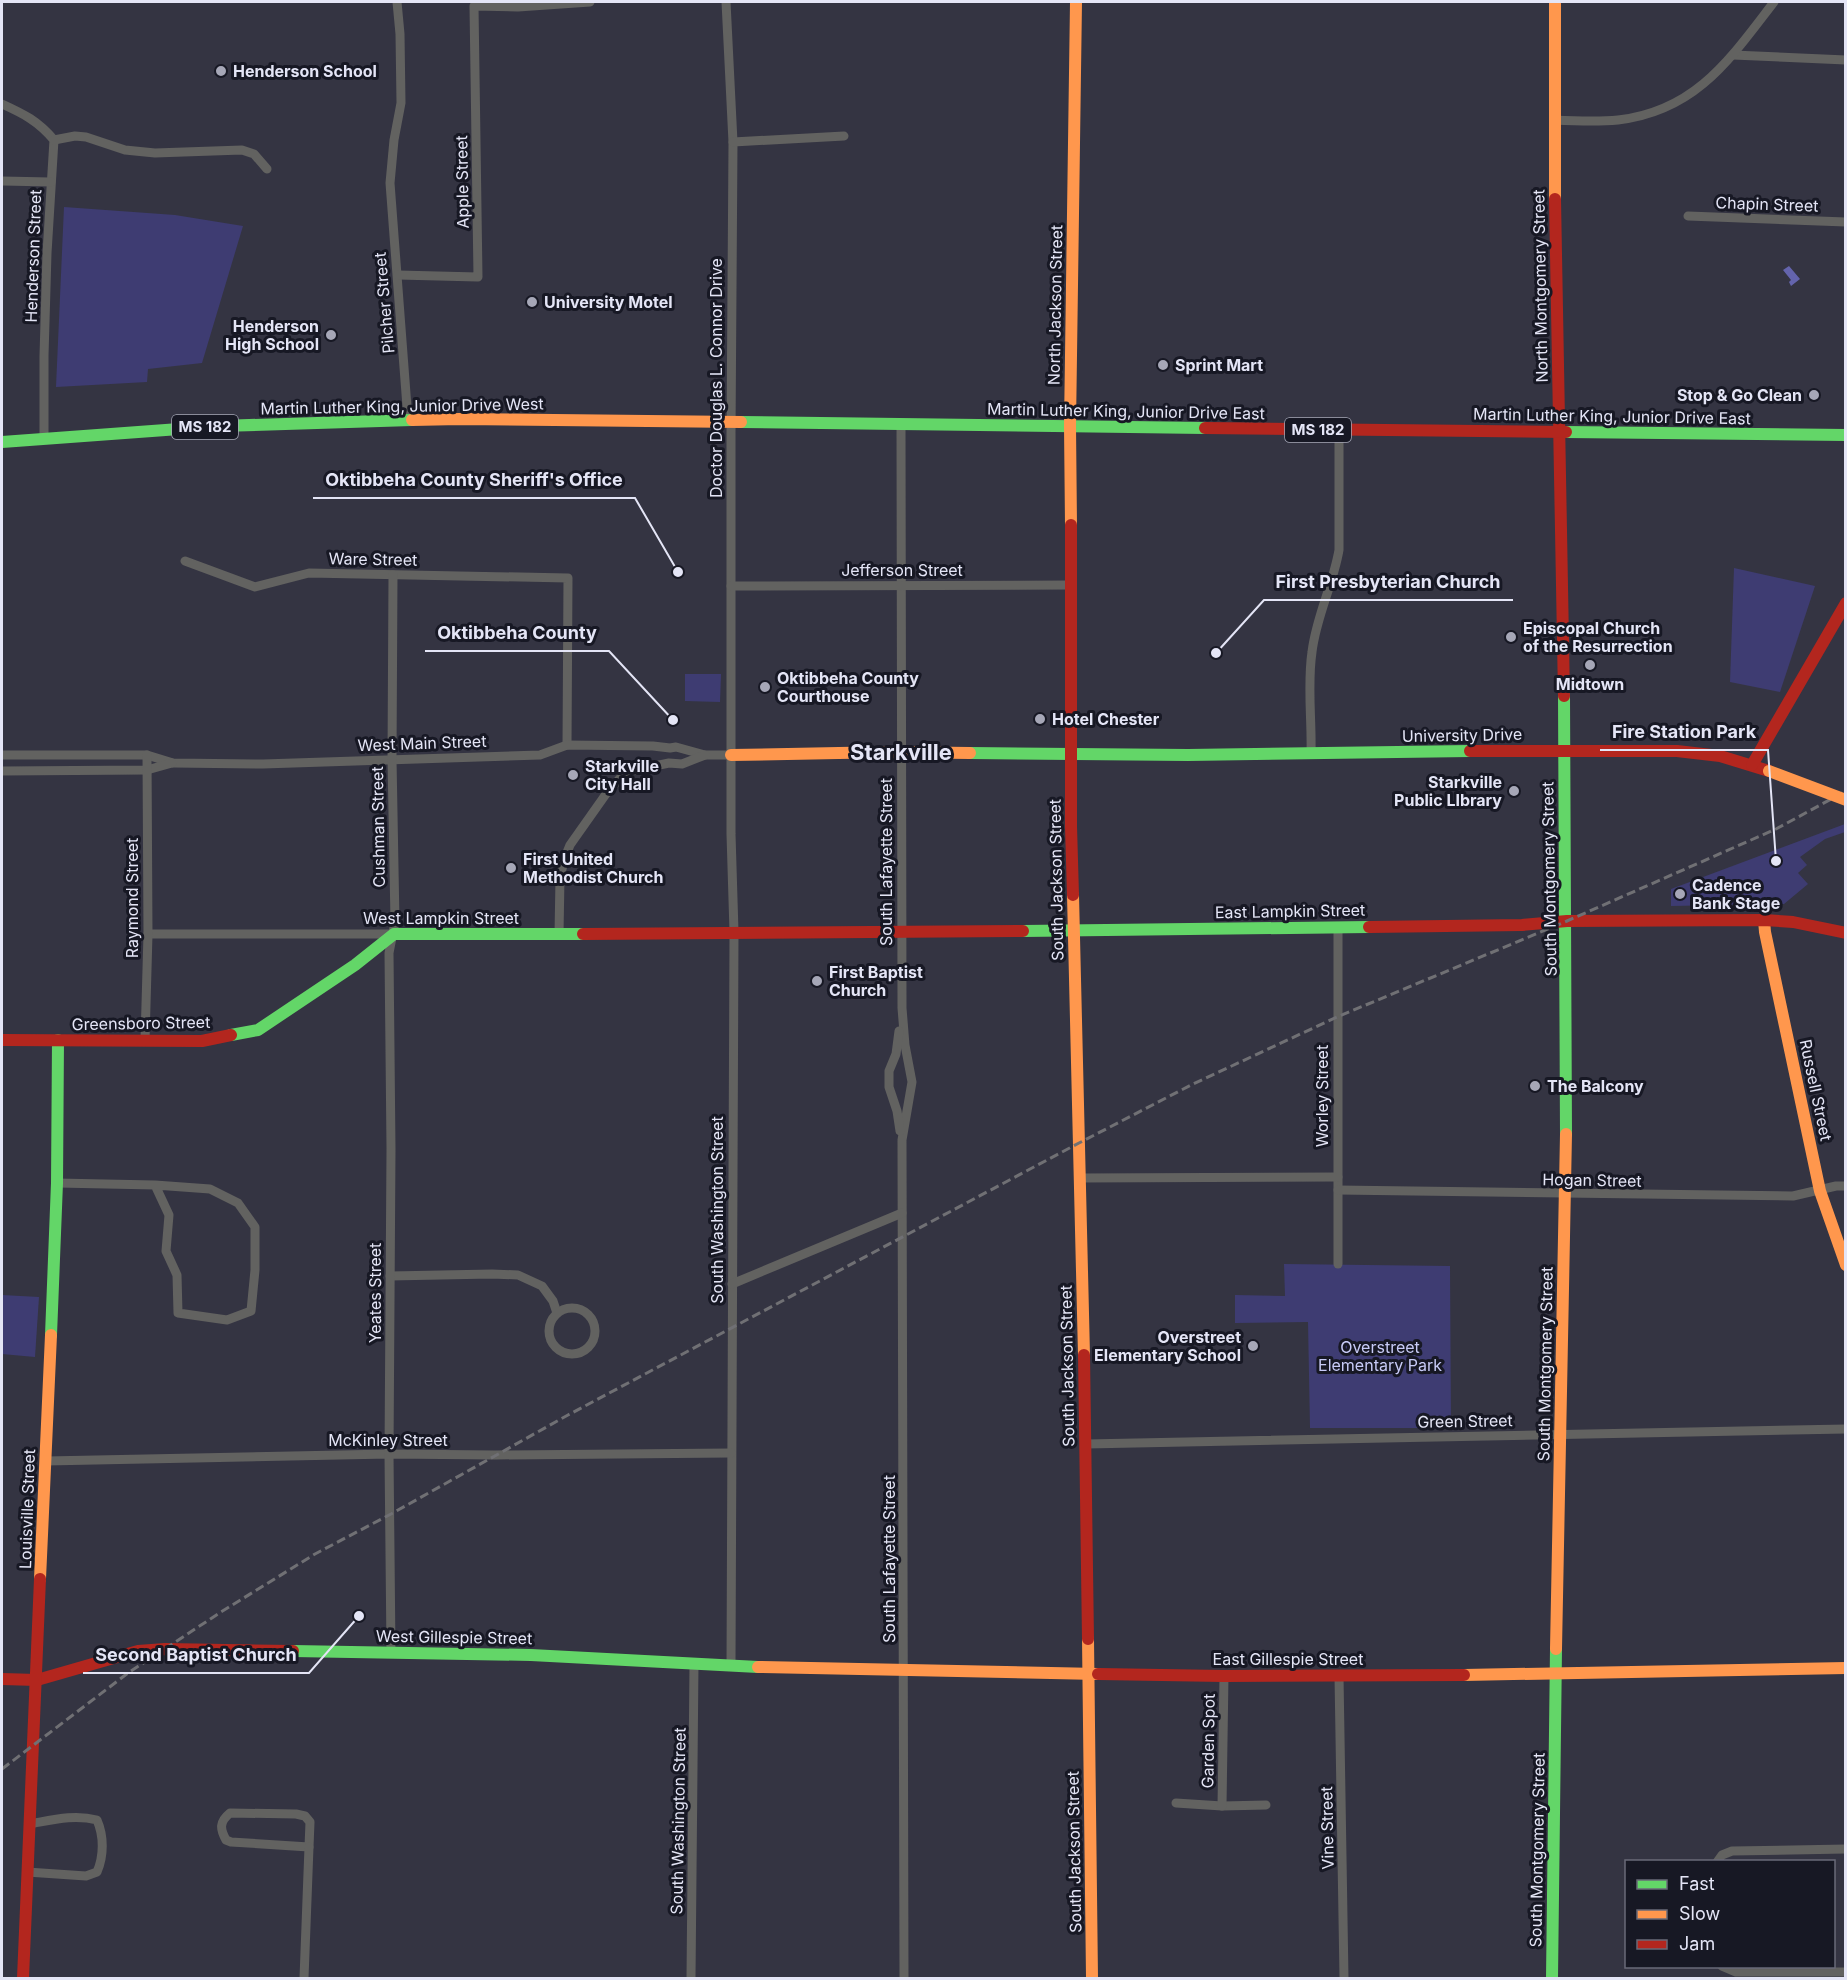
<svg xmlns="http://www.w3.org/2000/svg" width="1847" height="1980" font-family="Inter,sans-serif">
  <rect width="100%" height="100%" fill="#343442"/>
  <g fill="#3e3c72">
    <polygon points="64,207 175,215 243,226 202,363 148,369 147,382 56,387"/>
    <polygon points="1734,568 1815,586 1780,692 1730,682"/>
    <polygon points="685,674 721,674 720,702 685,701"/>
    <polygon points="1845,824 1845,832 1825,839 1800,857 1807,865 1798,873 1808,884 1784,904 1671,906 1671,889"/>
    <polygon points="1284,1264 1450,1266 1451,1428 1310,1428 1308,1322 1235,1323 1235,1295 1285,1296"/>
    <polygon points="2,1295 39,1297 35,1357 2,1354"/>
  </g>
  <polygon fill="#6464ad" points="1789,266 1800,279 1791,286 1789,282 1791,280 1783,270"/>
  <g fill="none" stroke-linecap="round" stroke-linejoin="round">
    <g stroke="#626260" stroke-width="9">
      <polyline points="397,2 400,34 401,103 394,140 390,183 408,420"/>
      <polyline points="726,2 733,142 731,434 731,834 734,932 731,1666"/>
      <polyline points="1733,55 1846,60"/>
      <path d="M 2,104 C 24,114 38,121 54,140 L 47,253 L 44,356 L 44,438"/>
      <path d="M 1554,120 C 1575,121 1597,122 1618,120 C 1696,111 1730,59 1774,2"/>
      <polyline points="54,140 75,136 86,137 125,150 155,153 242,150 254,154 267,169"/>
      <polyline points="733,142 844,136"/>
      <polyline points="2,181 51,182"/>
      <polyline points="1688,216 1846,222"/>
      <polyline points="398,275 478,277 474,6 518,7 590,2"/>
      <polyline points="901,424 902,1008 905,1045 912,1082 902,1140 904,1978"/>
      <polyline points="185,561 255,587 309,573 568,578 567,745"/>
      <polyline points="731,586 1072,585"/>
      <path d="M 1311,753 C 1312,720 1307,685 1312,652 C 1316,617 1333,585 1339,550 L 1339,430"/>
      <polyline points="2,755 147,755 173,763 263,764 540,755 567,745 653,746 670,748 676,747 705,755 731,755"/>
      <polyline points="2,771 147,770 172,763"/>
      <polyline points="1338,927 1338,1264"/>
      <polyline points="148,934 394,934"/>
      <polyline points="559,934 560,878 564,860 570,845 606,794 622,776 630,771 669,763 682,764 705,755"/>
      <polyline points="899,1031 896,1054 889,1071 889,1087 897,1111 900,1131"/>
      <polyline points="145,1040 148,934 147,755"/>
      <polyline points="1079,1178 1338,1177"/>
      <polyline points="57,1183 155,1185 210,1189 238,1203 255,1227 255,1270 251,1311 227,1320 178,1313 177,1275 166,1251 169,1215 155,1185"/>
      <polyline points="1338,1190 1793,1196 1836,1186 1846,1186"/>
      <polyline points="390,1276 492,1274 518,1275 542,1286 553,1301 557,1313"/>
      <polyline points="732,1284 902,1213"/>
      <circle cx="572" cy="1331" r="23"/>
      <polyline points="1086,1444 1846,1429"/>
      <polyline points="46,1461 389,1454 495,1455 731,1453"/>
      <polyline points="391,1652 389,1454 391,1149 389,953 395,922 392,759 393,575"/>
      <polyline points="1339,1676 1344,1978"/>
      <polyline points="1176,1803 1222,1806 1266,1805"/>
      <polyline points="1222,1806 1224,1676"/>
      <path d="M 230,1813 L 296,1814 L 305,1816 L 310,1822 L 309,1847 L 231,1842 L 226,1840 C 220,1829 219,1822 230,1813 Z"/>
      <polyline points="1717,1862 1722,1855 1732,1851 1846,1849"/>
      <path d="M 27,1872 L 86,1876 L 97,1872 C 104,1856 104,1836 97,1820 C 74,1814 52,1820 29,1824"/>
      <polyline points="1722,1966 1736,1972 1846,1972"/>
      <polyline points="304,1978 309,1847"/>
      <polyline points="691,1978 694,1663"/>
    </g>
    <g stroke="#63d668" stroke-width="12">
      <polyline points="741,422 1205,428"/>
      <polyline points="1566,432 1846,435"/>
      <polyline points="2,442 220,426 412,420"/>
      <polyline points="1564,696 1566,1134"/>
      <polyline points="970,753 1188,755 1470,751"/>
      <polyline points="1023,931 1369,927"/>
      <polyline points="231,1035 258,1030 355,965 394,934 583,934"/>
      <polyline points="51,1335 57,1183 58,1040"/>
      <polyline points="293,1651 531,1655 758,1667"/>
      <polyline points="1552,1978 1556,1649"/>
    </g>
    <g stroke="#ff974d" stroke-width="12">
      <polyline points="1555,2 1555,199"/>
      <polyline points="412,420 460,419 741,422"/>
      <polyline points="1071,525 1070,426 1076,2"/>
      <polyline points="731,755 890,752 970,753"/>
      <polyline points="1073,895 1084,1355"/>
      <polyline points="1764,920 1765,932 1820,1191 1846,1265"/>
      <polyline points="40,1579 51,1335"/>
      <polyline points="1088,1639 1092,1978"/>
      <polyline points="1556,1649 1566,1134"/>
      <polyline points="758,1667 1098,1674"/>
      <polyline points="1464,1675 1846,1668"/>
    </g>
    <g stroke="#b3261e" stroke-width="12">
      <polyline points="1555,199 1564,696"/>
      <polyline points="1205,428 1566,432"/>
      <polyline points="1071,525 1071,826 1073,895"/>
      <polyline points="1470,751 1677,751 1720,756 1769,771"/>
      <polyline points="1752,765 1846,603"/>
      <polyline points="1369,927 1522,925 1567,921 1764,920 1793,922 1846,933"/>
      <polyline points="583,934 1023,931"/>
      <polyline points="2,1040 202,1041 231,1035"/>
      <polyline points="1084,1355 1088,1639"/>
      <polyline points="1098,1674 1224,1676 1464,1675"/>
      <polyline points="2,1679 37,1680 138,1651 165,1649 293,1651"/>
      <polyline points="23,1978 40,1579"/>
    </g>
    <polyline stroke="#707074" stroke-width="3" stroke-dasharray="9 4.5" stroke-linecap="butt" points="2,1769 128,1673 221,1612 315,1554 391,1514 568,1415 1079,1143 1193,1084 1337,1017 1567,921 1776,829 1846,791"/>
    <polyline stroke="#ff974d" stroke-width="12" points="1769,771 1846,800"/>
  </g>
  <g fill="#a6a7b7" stroke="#171824" stroke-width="2">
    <circle cx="221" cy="71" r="6"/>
    <circle cx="532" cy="302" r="6"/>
    <circle cx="331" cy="335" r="6"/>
    <circle cx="1163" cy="365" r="6"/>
    <circle cx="1814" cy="395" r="6"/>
    <circle cx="1511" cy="637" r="6"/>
    <circle cx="1590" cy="665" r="6"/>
    <circle cx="765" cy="687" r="6"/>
    <circle cx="1040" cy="719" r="6"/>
    <circle cx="573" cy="775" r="6"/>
    <circle cx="1514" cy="791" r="6"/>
    <circle cx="511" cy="868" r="6"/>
    <circle cx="1680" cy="894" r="6"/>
    <circle cx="817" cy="981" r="6"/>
    <circle cx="1535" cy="1086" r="6"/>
    <circle cx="1253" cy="1346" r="6"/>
  </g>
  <g text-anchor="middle" stroke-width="6" stroke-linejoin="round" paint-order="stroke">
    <g fill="#171824" stroke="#a6a8b7" stroke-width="1.5">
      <rect x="172" y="415" width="66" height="24" rx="4.5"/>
      <rect x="1285" y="418" width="66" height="24" rx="4.5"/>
    </g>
    <g font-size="15" font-weight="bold" fill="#e4e5f6">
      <text x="205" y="432">MS 182</text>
      <text x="1318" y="435">MS 182</text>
    </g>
    <g font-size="16" font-weight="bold" fill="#e4e5f6" stroke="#171824" text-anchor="start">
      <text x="233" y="77">Henderson School</text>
      <text x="544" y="308">University Motel</text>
      <text x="319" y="332" text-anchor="end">Henderson<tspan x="319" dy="18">High School</tspan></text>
      <text x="1175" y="371">Sprint Mart</text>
      <text x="1802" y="401" text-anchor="end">Stop &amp; Go Clean</text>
      <text x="1523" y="634">Episcopal Church<tspan x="1523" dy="18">of the Resurrection</tspan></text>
      <text x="777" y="684">Oktibbeha County<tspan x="777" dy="18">Courthouse</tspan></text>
      <text x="1590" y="690" text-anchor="middle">Midtown</text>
      <text x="1052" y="725">Hotel Chester</text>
      <text x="585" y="772">Starkville<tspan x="585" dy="18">City Hall</tspan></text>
      <text x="1502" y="788" text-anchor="end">Starkville<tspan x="1502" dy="18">Public LIbrary</tspan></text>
      <text x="523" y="865">First United<tspan x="523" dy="18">Methodist Church</tspan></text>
      <text x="1692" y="891">Cadence<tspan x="1692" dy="18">Bank Stage</tspan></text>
      <text x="829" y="978">First Baptist<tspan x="829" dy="18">Church</tspan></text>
      <text x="1547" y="1092">The Balcony</text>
      <text x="1241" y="1343" text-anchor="end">Overstreet<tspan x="1241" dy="18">Elementary School</tspan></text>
    </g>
    <g font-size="16" fill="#e4e5f6" stroke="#171824">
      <text transform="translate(462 182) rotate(-91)" y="6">Apple Street</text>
      <text transform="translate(1767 204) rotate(2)" y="6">Chapin Street</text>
      <text transform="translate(33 256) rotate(-88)" y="6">Henderson Street</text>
      <text transform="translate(1540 286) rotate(-91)" y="6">North Montgomery Street</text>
      <text transform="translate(384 303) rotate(-95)" y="6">Pilcher Street</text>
      <text transform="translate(1055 305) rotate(-89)" y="6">North Jackson Street</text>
      <text transform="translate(716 378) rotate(-90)" y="6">Doctor Douglas L. Connor Drive</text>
      <text transform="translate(402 406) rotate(-1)" y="6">Martin Luther King, Junior Drive West</text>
      <text transform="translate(1126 411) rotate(1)" y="6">Martin Luther King, Junior Drive East</text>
      <text transform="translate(1612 416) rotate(1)" y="6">Martin Luther King, Junior Drive East</text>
      <text transform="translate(373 559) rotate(1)" y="6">Ware Street</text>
      <text x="902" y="576">Jefferson Street</text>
      <text transform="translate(1462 735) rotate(-1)" y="6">University Drive</text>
      <text transform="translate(422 743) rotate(-2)" y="6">West Main Street</text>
      <text transform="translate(378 827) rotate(-91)" y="6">Cushman Street</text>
      <text transform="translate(886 862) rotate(-90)" y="6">South Lafayette Street</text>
      <text transform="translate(1549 879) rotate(-91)" y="6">South Montgomery Street</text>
      <text transform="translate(1056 880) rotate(-91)" y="6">South Jackson Street</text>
      <text transform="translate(132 898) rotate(-90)" y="6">Raymond Street</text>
      <text transform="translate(1290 911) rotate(-1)" y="6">East Lampkin Street</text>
      <text x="441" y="924">West Lampkin Street</text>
      <text transform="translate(141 1023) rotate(-1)" y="6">Greensboro Street</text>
      <text transform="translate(1816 1090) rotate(78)" y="6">Russell Street</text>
      <text transform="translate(1322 1096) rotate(-90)" y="6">Worley Street</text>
      <text transform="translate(1592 1180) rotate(1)" y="6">Hogan Street</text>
      <text transform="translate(717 1210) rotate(-90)" y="6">South Washington Street</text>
      <text transform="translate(375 1293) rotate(-90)" y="6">Yeates Street</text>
      <text transform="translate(1545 1364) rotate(-89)" y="6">South Montgomery Street</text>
      <text transform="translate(1067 1366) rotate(-91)" y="6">South Jackson Street</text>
      <text transform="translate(1465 1421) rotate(-1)" y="6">Green Street</text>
      <text x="388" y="1446">McKinley Street</text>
      <text transform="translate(27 1509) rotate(-88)" y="6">Louisville Street</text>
      <text transform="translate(889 1559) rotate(-90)" y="6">South Lafayette Street</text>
      <text transform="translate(454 1637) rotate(1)" y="6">West Gillespie Street</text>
      <text x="1288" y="1665">East Gillespie Street</text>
      <text transform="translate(1208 1741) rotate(-89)" y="6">Garden Spot</text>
      <text transform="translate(678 1821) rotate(-89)" y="6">South Washington Street</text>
      <text transform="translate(1327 1828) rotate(-91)" y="6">Vine Street</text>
      <text transform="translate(1537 1850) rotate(-89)" y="6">South Montgomery Street</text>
      <text transform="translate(1074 1852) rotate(-91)" y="6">South Jackson Street</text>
    </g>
    <g font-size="16" fill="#c8cbf7" stroke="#171824">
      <text x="1380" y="1353">Overstreet<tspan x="1380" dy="18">Elementary Park</tspan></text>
    </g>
    <g font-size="22" font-weight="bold" fill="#e4e5f6" stroke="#171824">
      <text x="901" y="760">Starkville</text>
    </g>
  </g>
  <path fill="none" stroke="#e4e5f6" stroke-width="2" d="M678 572L635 498H313M1216 653L1264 600H1513M673 720L609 651H425M1776 861L1768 750H1600M359 1616L309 1673H83"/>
  <g fill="#e4e5f6" stroke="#171824" stroke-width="2">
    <circle cx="678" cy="572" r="6"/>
    <circle cx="1216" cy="653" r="6"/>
    <circle cx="673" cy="720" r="6"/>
    <circle cx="1776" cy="861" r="6"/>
    <circle cx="359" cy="1616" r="6"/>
  </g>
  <g font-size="18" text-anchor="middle" font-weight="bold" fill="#e4e5f6" stroke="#171824" stroke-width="6" stroke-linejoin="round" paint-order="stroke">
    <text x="474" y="486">Oktibbeha County Sheriff's Office</text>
    <text x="1388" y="588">First Presbyterian Church</text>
    <text x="517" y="639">Oktibbeha County</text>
    <text x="1684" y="738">Fire Station Park</text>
    <text x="196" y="1661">Second Baptist Church</text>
  </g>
  <rect width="1847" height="1980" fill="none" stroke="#e4e5f6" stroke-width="6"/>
  <rect x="1625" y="1860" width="210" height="108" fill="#171824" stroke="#696a78" stroke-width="1.5"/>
  <rect x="1637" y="1880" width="30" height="9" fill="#63d668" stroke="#696a78" stroke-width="1.5"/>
  <text x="1679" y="1890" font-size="18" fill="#e4e5f6">Fast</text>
  <rect x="1637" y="1910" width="30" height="9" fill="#ff974d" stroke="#696a78" stroke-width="1.5"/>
  <text x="1679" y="1920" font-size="18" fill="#e4e5f6">Slow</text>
  <rect x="1637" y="1940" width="30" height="9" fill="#b3261e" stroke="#696a78" stroke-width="1.5"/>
  <text x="1679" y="1950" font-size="18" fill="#e4e5f6">Jam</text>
</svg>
